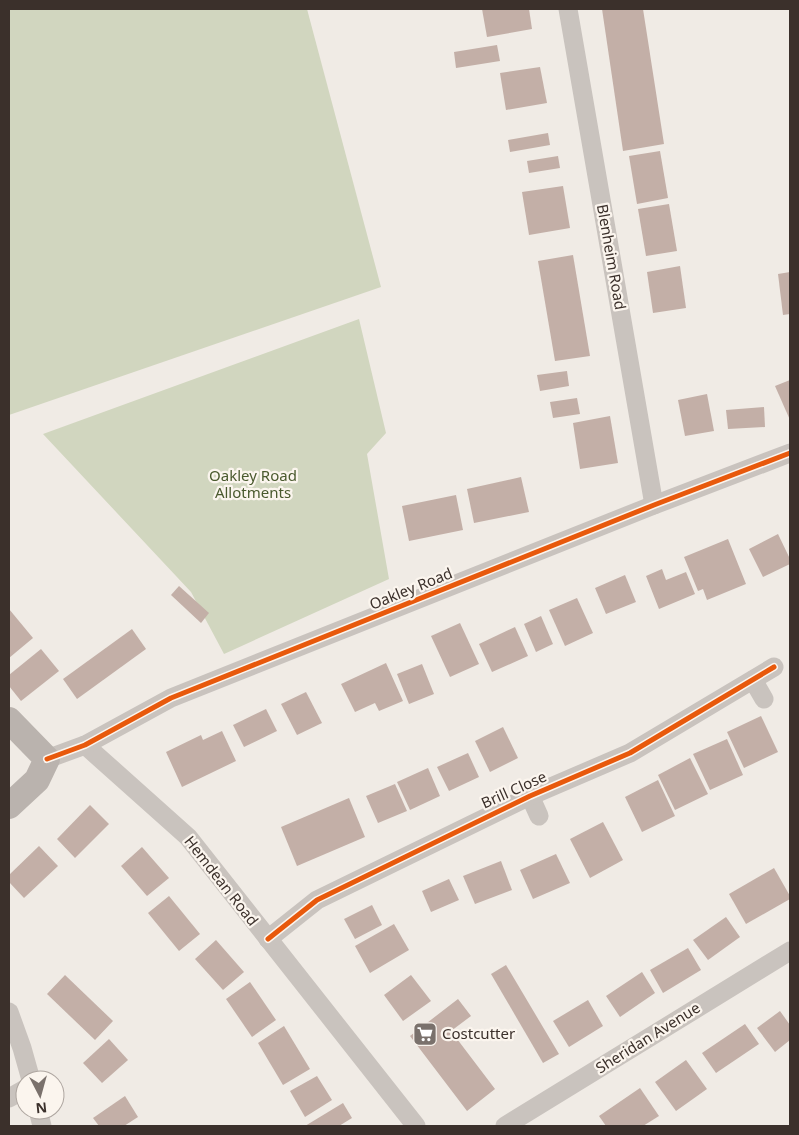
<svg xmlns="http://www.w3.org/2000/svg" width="799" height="1135" font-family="'Noto Sans',sans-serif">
  <rect width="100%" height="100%" fill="#f0ebe5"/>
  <g fill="#d1d6bf">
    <polygon points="9,9 307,9 381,287 9,415"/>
    <polygon points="359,319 386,433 367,454 389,579 224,654 191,592 43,434"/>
  </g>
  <g fill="#c3afa7">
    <polygon points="482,9 529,9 532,29 487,37"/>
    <polygon points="602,9 643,9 664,144 623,151"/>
    <polygon points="497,45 500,61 456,68 454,52"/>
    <polygon points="540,67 547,103 506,110 500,73"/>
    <polygon points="548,133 550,145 510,152 508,140"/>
    <polygon points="660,151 668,198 637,204 629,156"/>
    <polygon points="558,156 560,168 529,173 527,161"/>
    <polygon points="563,186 570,228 529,235 522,192"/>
    <polygon points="669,204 677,251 646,256 638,209"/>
    <polygon points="573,255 590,356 555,361 538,261"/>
    <polygon points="680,266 686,308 653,313 647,272"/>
    <polygon points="790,272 790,314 783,315 778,274"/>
    <polygon points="567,371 569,386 540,391 537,375"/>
    <polygon points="790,380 790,420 775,386"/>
    <polygon points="707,394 714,431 685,436 678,400"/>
    <polygon points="577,398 580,414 553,418 550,402"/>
    <polygon points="764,407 765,427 728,429 726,410"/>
    <polygon points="610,416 618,463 580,469 573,423"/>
    <polygon points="521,477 529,512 474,523 467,489"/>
    <polygon points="456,495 463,530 409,541 402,506"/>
    <polygon points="778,534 790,559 790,564 763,577 749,549"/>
    <polygon points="728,539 746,584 707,600 703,589 698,591 684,557"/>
    <polygon points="662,569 666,580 686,572 695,594 659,609 646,576"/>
    <polygon points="625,575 636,602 606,614 595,588"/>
    <polygon points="179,586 209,613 201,623 171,595"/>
    <polygon points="577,598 593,633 565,646 549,610"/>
    <polygon points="9,609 33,638 9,658"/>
    <polygon points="541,616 553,644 536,652 524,624"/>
    <polygon points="460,623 479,664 450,677 431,636"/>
    <polygon points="515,627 528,656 492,672 479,644"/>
    <polygon points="132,629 146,649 77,699 63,679"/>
    <polygon points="41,649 59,671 21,701 9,686 9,675"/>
    <polygon points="386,663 403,701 379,711 375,703 355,712 341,684"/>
    <polygon points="422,664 434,694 409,704 397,674"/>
    <polygon points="306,692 322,723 297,735 281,704"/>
    <polygon points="266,709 277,731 244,747 233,725"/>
    <polygon points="761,716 778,752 744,768 727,732"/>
    <polygon points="503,727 518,758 490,772 475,741"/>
    <polygon points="222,731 236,761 182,787 166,752 201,735 203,740"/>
    <polygon points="727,739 743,775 710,790 693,754"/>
    <polygon points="468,753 479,777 449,791 437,767"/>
    <polygon points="690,758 708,794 675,810 658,775"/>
    <polygon points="428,768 440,796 410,810 397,782"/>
    <polygon points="658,780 675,816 642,832 625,797"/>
    <polygon points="395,784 407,811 378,823 366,796"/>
    <polygon points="349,798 365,837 297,866 281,827"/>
    <polygon points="90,805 109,824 75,858 57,839"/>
    <polygon points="603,822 623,860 590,878 570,839"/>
    <polygon points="39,846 58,866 24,898 9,882 9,875"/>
    <polygon points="142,847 169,878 147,896 121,866"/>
    <polygon points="556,854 570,883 533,899 520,870"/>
    <polygon points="501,861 512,890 475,904 463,876"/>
    <polygon points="774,868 790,896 790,899 746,924 729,894"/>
    <polygon points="449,879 459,900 431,912 422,891"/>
    <polygon points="169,896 200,934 179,951 148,913"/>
    <polygon points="372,905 382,925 355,939 344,919"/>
    <polygon points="726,917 740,937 708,960 693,940"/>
    <polygon points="394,924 409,950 370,973 355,946"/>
    <polygon points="216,940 244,972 223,990 195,959"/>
    <polygon points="688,948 701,970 663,993 650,970"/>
    <polygon points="506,965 559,1054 543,1063 491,974"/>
    <polygon points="642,972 655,993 620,1017 606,996"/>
    <polygon points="65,975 113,1021 95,1040 47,994"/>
    <polygon points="411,975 431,1001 403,1021 384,995"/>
    <polygon points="250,982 276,1020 252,1037 226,999"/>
    <polygon points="458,999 471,1016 451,1031 495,1089 467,1111 410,1036"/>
    <polygon points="588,1000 603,1026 569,1047 553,1021"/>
    <polygon points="780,1011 790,1025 790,1040 775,1052 757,1028"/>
    <polygon points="745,1024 759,1044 716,1073 702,1053"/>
    <polygon points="284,1026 310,1069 283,1085 258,1043"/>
    <polygon points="109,1039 128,1060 102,1083 83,1063"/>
    <polygon points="686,1060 707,1089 676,1111 655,1082"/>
    <polygon points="317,1076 332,1100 305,1117 290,1091"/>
    <polygon points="640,1088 659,1116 643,1126 606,1126 599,1116"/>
    <polygon points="125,1096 138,1117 124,1126 99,1126 93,1118"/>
    <polygon points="343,1103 352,1118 339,1126 305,1126"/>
  </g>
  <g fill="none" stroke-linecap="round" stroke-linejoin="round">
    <g stroke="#c9c3be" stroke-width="19">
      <polyline points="568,9 654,505"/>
      <polyline points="753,680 764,699"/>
      <polyline points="85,745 188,837 416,1126"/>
      <polyline points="47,759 85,745 171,698 654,505 790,453"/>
      <polyline points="530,796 539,816"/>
      <polyline points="268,939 317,900 530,796 630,753 774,667"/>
      <polyline points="9,1012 22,1048 31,1080"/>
      <polyline points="9,1098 25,1089"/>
      <polyline points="38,1110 42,1126"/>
      <polyline points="505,1126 790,951"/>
    </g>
    <polyline stroke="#bab3ae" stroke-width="26" points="9,720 47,759 37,780 9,806"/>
    <g stroke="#fbf5ee" stroke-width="8">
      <g id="cycleway">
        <polyline points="47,759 85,745 171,698 654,505 790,453"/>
        <polyline points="268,939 317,900 530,796 630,753 774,667"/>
      </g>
    </g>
    <use href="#cycleway" stroke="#e8590c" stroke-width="5"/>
  </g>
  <defs>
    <g id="supermarket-square" transform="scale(1.25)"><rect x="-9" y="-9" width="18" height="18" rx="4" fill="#7a716c" stroke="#fbf5ee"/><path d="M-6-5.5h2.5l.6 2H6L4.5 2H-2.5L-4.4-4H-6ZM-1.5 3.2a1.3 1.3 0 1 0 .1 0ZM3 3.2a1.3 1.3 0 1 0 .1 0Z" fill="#fff"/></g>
  </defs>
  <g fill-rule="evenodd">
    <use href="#supermarket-square" x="425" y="1034"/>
  </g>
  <g text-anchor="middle" stroke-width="4.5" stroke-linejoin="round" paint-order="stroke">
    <g font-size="15" fill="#3b302b" stroke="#fbf5ee">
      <text transform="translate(611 257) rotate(80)" y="5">Blenheim Road</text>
      <text transform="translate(411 589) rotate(-22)" y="5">Oakley Road</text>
      <text transform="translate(514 790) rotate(-24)" y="5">Brill Close</text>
      <text transform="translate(221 881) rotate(52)" y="5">Hemdean Road</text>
      <text transform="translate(648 1038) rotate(-32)" y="5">Sheridan Avenue</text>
    </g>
    <g font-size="15" fill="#4a5a2e" stroke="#fbf5ee">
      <text x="253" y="481">Oakley Road<tspan x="253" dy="17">Allotments</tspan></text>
    </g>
    <g font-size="15" fill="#3b302b" stroke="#fbf5ee" text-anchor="start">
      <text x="442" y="1039">Costcutter</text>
    </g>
  </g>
  <rect width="799" height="1135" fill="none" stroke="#3b302b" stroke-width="20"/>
  <g transform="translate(40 1095) rotate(174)"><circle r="24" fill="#fbf5ee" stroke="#aea6a0"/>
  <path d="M0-4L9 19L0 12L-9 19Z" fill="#7a716c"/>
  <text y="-8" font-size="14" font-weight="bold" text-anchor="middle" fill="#3b302b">N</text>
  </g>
</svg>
